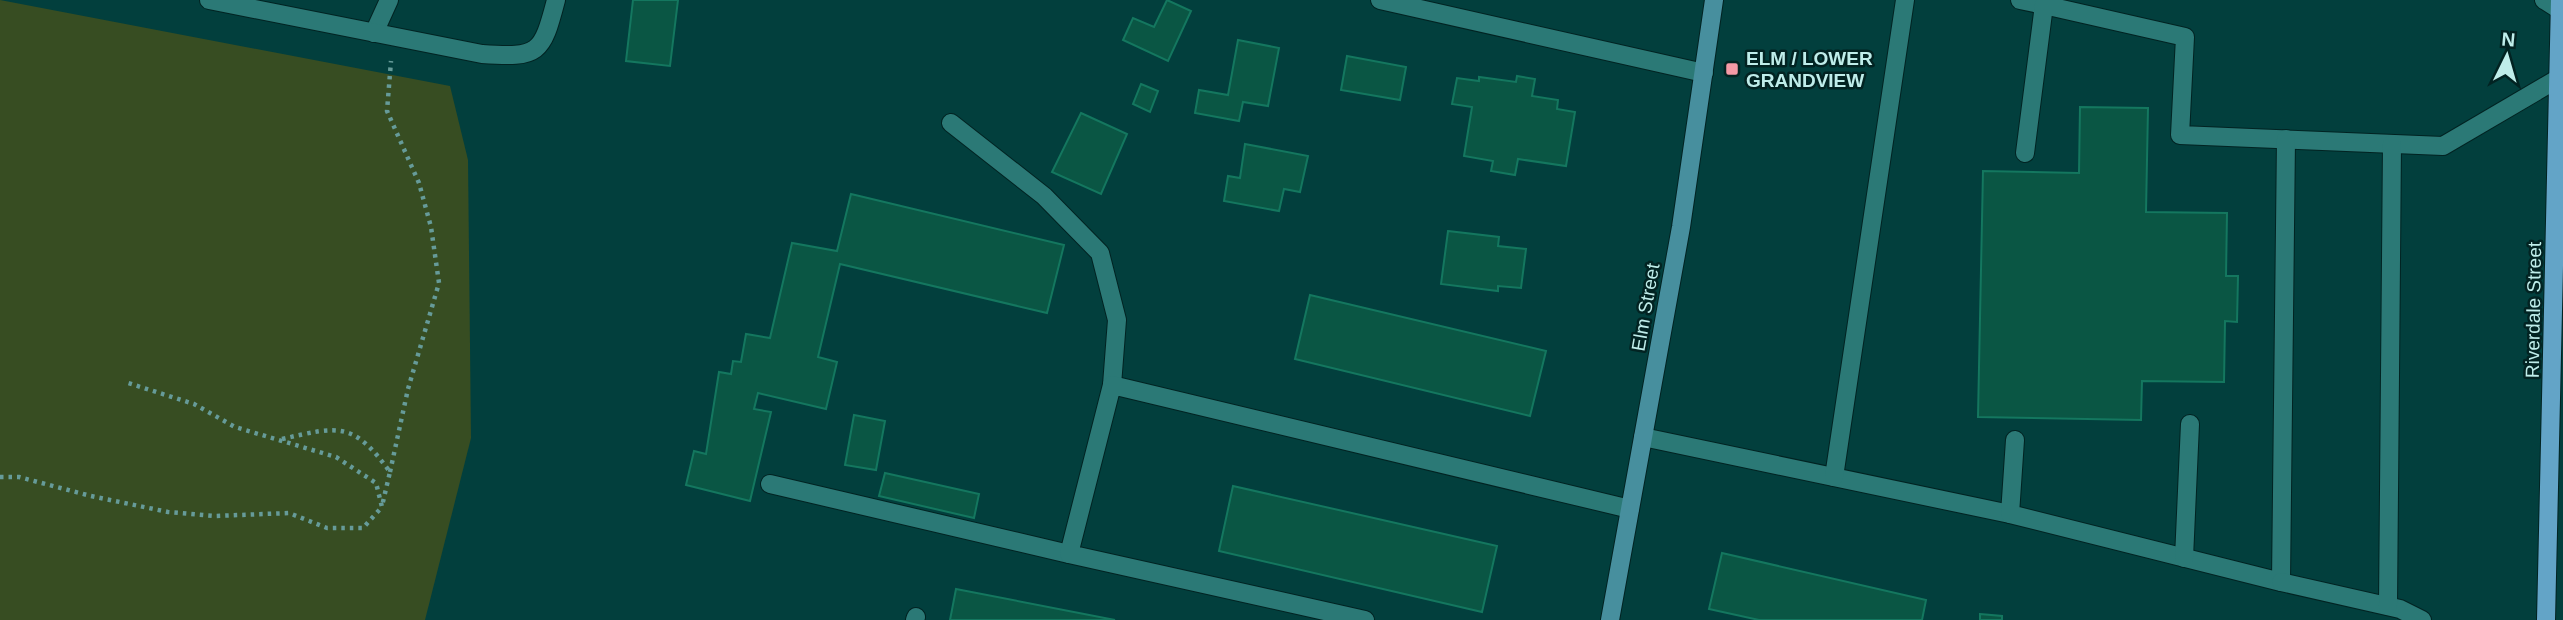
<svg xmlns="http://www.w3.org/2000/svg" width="2563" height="620" font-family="Arial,sans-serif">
  <rect width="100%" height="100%" fill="#023f3d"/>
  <polygon fill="#374d22" points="0,0 450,86 468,160 471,438 425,620 0,620"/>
  <g fill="#0a5644" stroke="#14775f" stroke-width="2">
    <polygon points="633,0 678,0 670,66 626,61"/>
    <polygon points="1167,0 1191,11 1168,61 1123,40 1133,18 1154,27"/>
    <polygon points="1238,40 1279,48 1268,106 1243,102 1239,121 1195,113 1199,90 1228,95"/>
    <polygon points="1347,56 1406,67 1400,100 1341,90"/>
    <polygon points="1517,76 1535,79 1532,96 1558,100 1557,109 1575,112 1566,166 1518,159 1515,175 1491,171 1493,161 1464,156 1472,107 1452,104 1457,78 1479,81 1479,77 1516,82"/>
    <polygon points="1141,84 1158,91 1150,112 1133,104"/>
    <polygon points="2080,107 2148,108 2146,212 2227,213 2226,276 2238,276 2237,322 2225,321 2224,382 2142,381 2141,420 1978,417 1983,171 2079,173"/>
    <polygon points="1081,113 1127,134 1101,194 1052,172"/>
    <polygon points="1245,144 1308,156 1300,192 1284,189 1279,211 1224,201 1228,176 1240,178"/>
    <polygon points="851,194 1064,245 1047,313 840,264 818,357 837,362 826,409 758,393 754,409 771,412 750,501 686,485 694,451 706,454 719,372 731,374 733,361 741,362 746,334 770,338 792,243 837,251"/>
    <polygon points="1448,231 1499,237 1498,246 1526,249 1521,288 1498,286 1498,291 1441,284"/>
    <polygon points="1310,295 1546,351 1530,416 1295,359"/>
    <polygon points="854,415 885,421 876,470 845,465"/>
    <polygon points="885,473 979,494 974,518 879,496"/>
    <polygon points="1233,486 1497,546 1482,612 1219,551"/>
    <polygon points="1722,553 1926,600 1922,620 1759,620 1709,609"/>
    <polygon points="956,589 1115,620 950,620"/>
    <polygon points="1980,614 2002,616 2002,620 1980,620"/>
  </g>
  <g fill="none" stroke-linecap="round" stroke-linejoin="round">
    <g stroke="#022322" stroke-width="20">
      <g id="service">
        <polyline points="2020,0 2044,5"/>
        <polyline points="2544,0 2560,10"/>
        <polyline points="374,33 389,0"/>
        <polyline points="951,123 1044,196 1100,253 1117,320 1112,385"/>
        <polyline points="2025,153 2044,5 2185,37 2180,135 2443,146 2559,78"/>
        <polyline points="1643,437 2010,514"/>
        <polyline points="2015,440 2010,514 2281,582 2286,139"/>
        <polyline points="1834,477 1905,0"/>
        <polyline points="770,484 1069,554"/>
        <polyline points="2184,558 2190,424"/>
        <polyline points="2281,582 2400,609 2422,620"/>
        <polyline points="2388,606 2392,144"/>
        <polyline points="915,620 916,617"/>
        <polyline points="1365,620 1069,554 1112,385 1630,509"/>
      </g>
    </g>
    <g stroke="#022322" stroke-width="20">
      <g id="minor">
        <path d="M 209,0 L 482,54 C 539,58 542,54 556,0"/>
        <polyline points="1380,0 1704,73"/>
      </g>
    </g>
    <g stroke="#022322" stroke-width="20">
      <polyline id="secondary" points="1610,620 1681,227 1714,0"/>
    </g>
    <g stroke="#022322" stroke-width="20">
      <polyline id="primary" points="2546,620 2560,0"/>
    </g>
    <g stroke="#669b99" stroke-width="4.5" stroke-dasharray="3.5 5" stroke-linecap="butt">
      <path d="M 282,439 C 339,426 353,421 390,472 L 382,506"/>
      <polyline points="390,472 408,389 439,283 431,227 419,183 387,111 391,61"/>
      <polyline points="0,477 19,477 91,496 168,512 215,516 289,513 327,528 363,528 382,507 376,483 336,457 235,427 194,404 125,382"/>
    </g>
    <use href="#service" stroke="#2b7976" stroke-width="18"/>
    <use href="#minor" stroke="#2b7976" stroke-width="18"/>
    <use href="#secondary" stroke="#478f9e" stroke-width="18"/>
    <use href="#primary" stroke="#63a4c7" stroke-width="18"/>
  </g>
  <rect fill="#f49aa6" stroke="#022322" stroke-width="2.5" x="1725" y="62" width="14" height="14" rx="3.5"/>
  <g text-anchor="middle" stroke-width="5" stroke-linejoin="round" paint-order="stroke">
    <g font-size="19" font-weight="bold" fill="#bfedea" stroke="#022322" text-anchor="start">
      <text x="1746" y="65">ELM / LOWER<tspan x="1746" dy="22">GRANDVIEW</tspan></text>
    </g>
    <g font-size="19" fill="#bfedea" stroke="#022322">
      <text transform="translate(1645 307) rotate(-80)" y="7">Elm Street</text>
      <text transform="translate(2533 310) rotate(-89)" y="7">Riverdale Street</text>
    </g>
  </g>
  <g transform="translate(2507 56) rotate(5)" stroke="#022322" stroke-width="5" paint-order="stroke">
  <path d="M0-5L12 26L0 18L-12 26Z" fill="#bfedea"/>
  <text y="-10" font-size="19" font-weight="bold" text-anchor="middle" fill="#bfedea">N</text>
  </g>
</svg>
